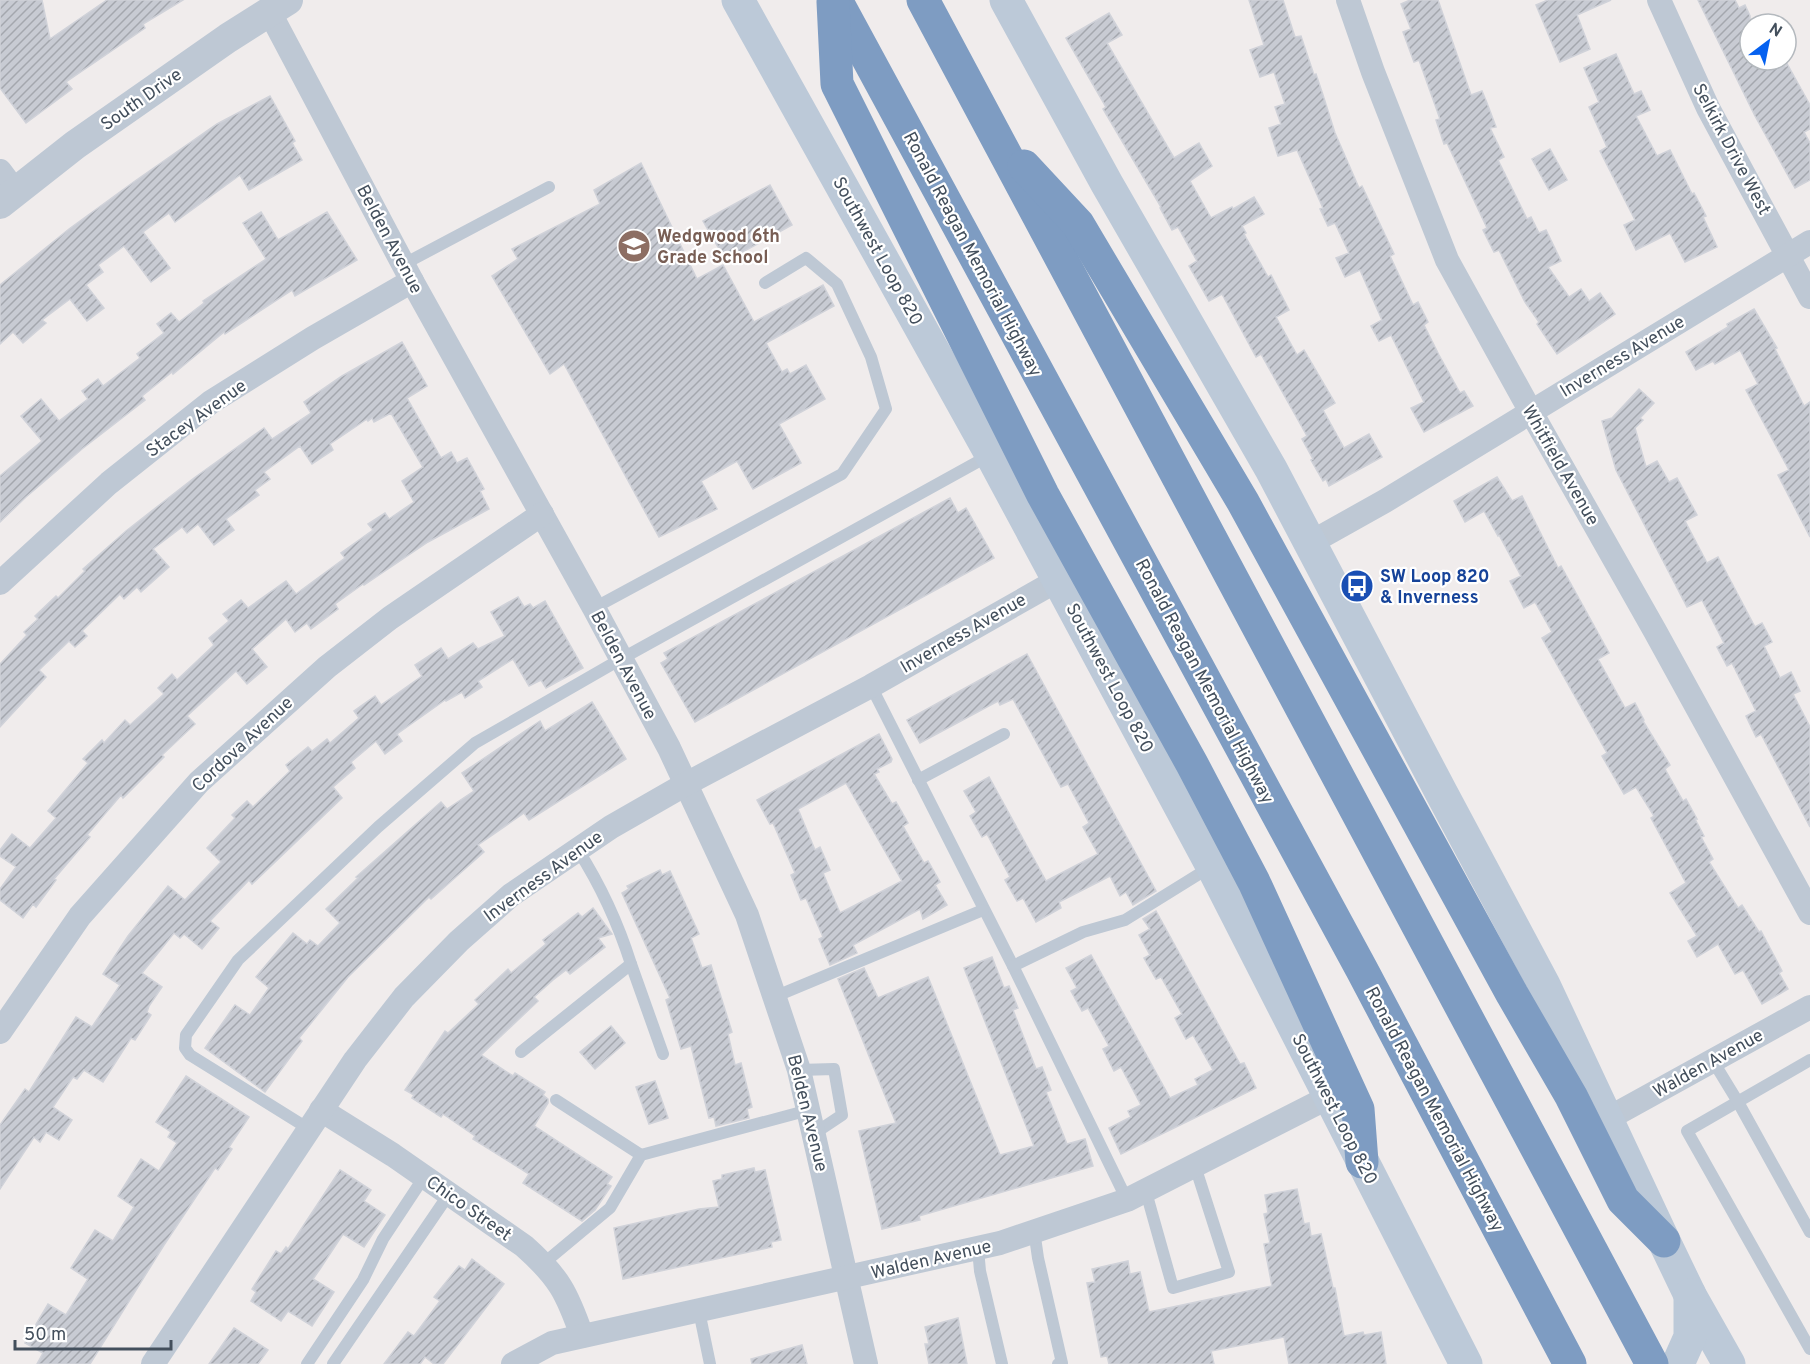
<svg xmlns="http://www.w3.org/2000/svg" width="1810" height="1364" font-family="Overpass,sans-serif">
  <defs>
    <pattern id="building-hatch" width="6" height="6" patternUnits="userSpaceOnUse" patternTransform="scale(1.5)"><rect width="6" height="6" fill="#c8cbd3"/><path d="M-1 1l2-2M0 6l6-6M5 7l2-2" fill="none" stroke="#a4a7ae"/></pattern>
  </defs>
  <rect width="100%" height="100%" fill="#f0ecec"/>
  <g fill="url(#building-hatch)" stroke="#d0d2d9" stroke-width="1.5" fill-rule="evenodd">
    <polygon points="0,0 42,0 50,39 107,0 183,0 143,24 145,28 66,82 72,89 26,123 0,88"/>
    <polygon points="1249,0 1283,0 1295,37 1301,36 1314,75 1316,74 1323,95 1335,133 1359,188 1362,186 1394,254 1390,256 1413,305 1418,302 1428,322 1424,325 1439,355 1460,393 1464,391 1473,406 1424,432 1411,408 1424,402 1391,335 1379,341 1371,326 1382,320 1360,270 1345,277 1336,258 1349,253 1335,223 1328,226 1320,209 1323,208 1297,150 1278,156 1269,128 1281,124 1275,107 1285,104 1274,72 1260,77 1250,50 1264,45"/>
    <polygon points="1410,0 1438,0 1471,95 1482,91 1487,103 1496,127 1490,128 1504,157 1498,160 1527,219 1531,217 1539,233 1546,230 1561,261 1548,267 1569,297 1581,289 1589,301 1600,293 1615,314 1557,354 1537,324 1539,322 1525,302 1499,250 1494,252 1483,230 1487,228 1447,143 1444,144 1436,120 1440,119 1419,60 1414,62 1403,32 1411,29 1401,4"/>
    <polygon points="1548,0 1611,0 1577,15 1590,49 1560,62 1536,5"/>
    <polygon points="1698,0 1735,0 1739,8 1745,5 1750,16 1750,60 1783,60 1786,67 1786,62 1810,105 1810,129 1804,132 1810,143 1810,180 1795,188 1755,116"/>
    <polygon points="1109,13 1122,35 1107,43 1174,158 1199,143 1212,166 1190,181 1211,218 1232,207 1233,209 1254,197 1264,214 1242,226 1246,233 1244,234 1268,277 1271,275 1289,310 1276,317 1297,355 1304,350 1335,403 1323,410 1344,448 1369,434 1382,457 1329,486 1326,479 1323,481 1311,460 1313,459 1302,439 1307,436 1261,354 1256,357 1222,294 1209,301 1189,266 1197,261 1178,227 1172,230 1160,208 1161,207 1103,109 1106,107 1066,38"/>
    <polygon points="1616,54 1634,94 1641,91 1650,110 1636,116 1657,156 1670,150 1692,194 1694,193 1706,216 1703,217 1717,247 1685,262 1670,233 1636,250 1624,225 1635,220 1600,151 1607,147 1589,107 1599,102 1584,68"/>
    <polygon points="270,96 295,141 292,143 302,160 249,190 240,175 175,222 169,213 143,232 170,268 151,282 124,246 98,265 103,272 86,285 104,308 87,321 70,299 42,320 46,323 23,343 13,332 0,344 0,285 69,229 135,181 217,124"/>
    <polygon points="1550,149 1567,180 1549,190 1532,159"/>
    <polygon points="641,163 697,279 723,265 754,322 823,285 834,306 766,343 782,372 787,369 790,374 806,365 825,399 779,424 801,463 753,489 737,461 701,481 717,509 659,537 564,364 550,374 492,276 518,259 512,249 600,204 594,190"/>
    <polygon points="770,185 792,225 726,261 703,221"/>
    <polygon points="261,212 278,240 327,212 357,260 295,296 292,290 225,334 224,332 173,374 172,372 142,396 145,400 82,449 26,497 0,522 0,476 42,441 21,416 41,399 59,421 88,399 82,391 98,379 103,386 140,358 137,354 164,333 157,324 171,313 179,322 204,303 203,301 266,259 243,223"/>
    <polygon points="1754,309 1777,348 1775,349 1804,406 1810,402 1810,537 1778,475 1789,470 1746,390 1758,384 1740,350 1715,364 1713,361 1696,370 1686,352 1728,327 1727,324"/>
    <polygon points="402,342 427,386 407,398 441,458 451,452 457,463 467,458 484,489 480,491 489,509 428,542 364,585 363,584 335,604 338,609 311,629 307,623 295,632 286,619 252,649 267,667 247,684 236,671 187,716 195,724 162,755 164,757 123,798 121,795 87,835 90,837 54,879 56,880 36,907 33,904 23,918 0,900 0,889 16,867 0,856 0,850 12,834 30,848 56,818 48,811 88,763 83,759 102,740 104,743 125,720 130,725 164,694 158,688 172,674 177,680 214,645 209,638 229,621 223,614 241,600 248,608 286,581 296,594 345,558 341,553 373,530 368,524 385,513 389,519 414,502 402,481 423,467 391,413 374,422 372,418 368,421 367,419 330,444 333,450 312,464 300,446 264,472 270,479 255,490 259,495 226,519 234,530 214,545 198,524 187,533 182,527 153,549 169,567 141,592 137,587 124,599 120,594 82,631 87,636 75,647 69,641 39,670 46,677 0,727 0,664 27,635 24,632 38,619 35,616 56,596 58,598 85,571 83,569 126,531 194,478 264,428 272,439 311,413 304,402 342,376"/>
    <polygon points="1639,389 1654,403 1640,418 1643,420 1635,428 1646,467 1657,461 1669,482 1677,478 1697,515 1685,521 1707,563 1718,557 1755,627 1762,623 1772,642 1764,646 1780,678 1791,672 1800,691 1793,694 1810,727 1810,827 1761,734 1756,737 1746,716 1756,711 1732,663 1727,666 1717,647 1724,643 1702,600 1687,607 1616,470 1602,421 1612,418"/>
    <polygon points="1497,477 1512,501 1522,496 1558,568 1561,566 1609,653 1598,659 1625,708 1635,703 1644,720 1643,721 1670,765 1665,769 1683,801 1686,799 1697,819 1695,819 1704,836 1701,837 1713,859 1709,862 1738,908 1742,905 1759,932 1761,931 1782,971 1779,973 1788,989 1762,1004 1743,970 1735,974 1718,944 1697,957 1688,941 1697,936 1670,893 1686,883 1651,818 1654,816 1636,787 1624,794 1602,756 1607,753 1542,638 1552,632 1535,602 1524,608 1510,581 1521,576 1499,535 1498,536 1484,511 1465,522 1454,501"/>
    <polygon points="950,498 958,513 966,508 994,558 695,722 661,663 668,659 664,653"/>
    <polygon points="518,597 524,607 530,604 533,608 545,601 583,668 546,688 541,680 529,686 513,659 478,681 482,687 465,698 462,692 446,701 445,700 397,734 402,741 385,754 376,741 351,762 355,768 333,787 342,798 252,884 249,880 210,921 219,928 202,949 184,934 180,938 174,933 142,973 162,987 149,1006 147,1012 151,1015 135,1040 131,1038 103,1082 84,1070 77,1079 73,1077 53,1107 72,1120 59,1140 46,1132 40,1142 34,1137 0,1189 0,1125 25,1089 29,1092 76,1017 92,1027 120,985 103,974 128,936 168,886 185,900 221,862 207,848 235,818 232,815 247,801 253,807 290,771 286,765 308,747 312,751 327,739 330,743 359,718 354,711 375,696 381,705 422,676 415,665 441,648 448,659 473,643 478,649 505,636 491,612"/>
    <polygon points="1027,654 1156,891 1133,905 1126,892 1120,896 1110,876 1059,902 1061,908 1036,922 1023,898 1017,901 1005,880 1010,877 987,834 982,837 970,816 976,812 964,791 989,777 1046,881 1098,854 1083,827 1089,823 1068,784 1061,787 1013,699 1000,705 998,701 920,743 907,720"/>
    <polygon points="592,702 626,759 529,820 524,813 478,845 484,852 431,899 429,897 348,977 299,1038 302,1041 265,1092 205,1048 235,1005 250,1015 269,988 256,977 293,933 307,944 310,940 318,946 340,923 326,909 358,878 356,877 441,802 447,809 474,791 462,773 540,721 545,731"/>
    <path d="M 879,734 L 892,759 L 891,762 L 877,769 L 879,772 L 874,774 L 892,804 L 896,802 L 908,823 L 903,826 L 924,863 L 928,861 L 940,882 L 935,885 L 947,905 L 923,919 L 920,909 L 853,945 L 857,953 L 830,965 L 819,939 L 823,937 L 806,898 L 801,900 L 791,875 L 795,873 L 773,823 L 770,824 L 757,800 ZM 846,783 L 902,881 L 840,913 L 823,873 L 830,870 L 820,847 L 815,850 L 798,809 Z"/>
    <polygon points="660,870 662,875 670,871 699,934 691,938 702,968 711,965 732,1032 728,1034 735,1065 741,1063 752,1107 747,1109 749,1118 716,1126 714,1117 709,1118 691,1046 681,1049 666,1000 670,998 622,893 629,889 627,886"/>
    <polygon points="593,908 612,934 598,938 605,947 570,974 566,970 553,980 534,997 538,1001 481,1055 513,1076 515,1073 545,1092 543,1095 548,1099 548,1103 534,1126 612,1177 607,1184 611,1186 595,1210 582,1221 523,1183 529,1174 473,1139 475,1136 443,1114 441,1117 412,1098 414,1095 405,1090 445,1031 448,1033 479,1004 475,1000 508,969 511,973 546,944 543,940 578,913 582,917"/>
    <polygon points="1156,911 1240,1064 1244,1063 1256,1088 1121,1154 1109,1128 1131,1117 1128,1111 1141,1105 1121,1067 1114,1071 1103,1049 1109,1046 1088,1008 1082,1011 1071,991 1077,988 1066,968 1091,955 1170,1098 1198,1085 1195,1079 1213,1070 1193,1035 1186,1039 1175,1018 1182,1014 1161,977 1156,979 1144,958 1150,955 1139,935 1150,929 1143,919"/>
    <polygon points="992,957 1004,988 1009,986 1018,1008 1013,1010 1036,1069 1042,1067 1051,1090 1046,1092 1067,1144 1085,1139 1093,1166 919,1216 920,1220 882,1229 859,1131 896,1123 838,979 864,968 878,998 928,977 1000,1155 1034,1146 964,968"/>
    <polygon points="611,1026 625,1043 595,1069 580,1052"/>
    <polygon points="186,1076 249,1117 229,1147 232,1149 218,1170 215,1168 164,1245 90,1364 37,1364 43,1353 25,1343 48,1304 66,1315 88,1279 71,1268 95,1230 113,1241 134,1207 118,1196 141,1159 159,1171 177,1143 168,1137 171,1132 156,1122"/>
    <polygon points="655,1081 668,1118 649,1124 636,1087"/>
    <polygon points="754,1168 755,1172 765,1170 781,1240 771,1242 772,1247 623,1279 614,1228 699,1209 719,1207 713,1181 722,1179 722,1175"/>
    <polygon points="340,1170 371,1190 364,1201 385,1215 364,1247 343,1234 320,1269 313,1279 334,1292 312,1326 288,1311 281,1321 251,1301 256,1292 252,1289 276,1251 281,1254 286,1247 288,1249"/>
    <polygon points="1297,1189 1304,1224 1309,1223 1311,1236 1321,1234 1333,1288 1335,1288 1344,1336 1363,1332 1364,1335 1381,1332 1386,1364 1289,1364 1284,1337 1211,1351 1214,1364 1109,1364 1107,1356 1101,1357 1087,1283 1095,1282 1092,1269 1128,1261 1130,1274 1140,1272 1149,1312 1272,1286 1264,1244 1270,1243 1264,1214 1268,1213 1265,1195"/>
    <polygon points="472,1259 504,1284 443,1364 434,1364 425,1357 420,1364 384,1364 408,1332 414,1336 440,1301 434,1297 459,1266 465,1270"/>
    <polygon points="958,1318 967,1364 929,1364 925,1344 929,1344 925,1327"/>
    <polygon points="234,1328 268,1350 258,1364 209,1364"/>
    <polygon points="802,1345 807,1364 752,1364 751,1359"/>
  </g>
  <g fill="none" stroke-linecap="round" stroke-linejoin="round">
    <g stroke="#bec8d4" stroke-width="12">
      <polyline points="404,264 549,187"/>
      <polyline points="594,608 842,474 886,409 871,357 837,284 806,258 765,283"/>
      <polyline points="871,686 1013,966 1127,1200"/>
      <polyline points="918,780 1004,734"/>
      <polyline points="631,964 663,1054"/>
      <polyline points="1013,966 1083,932 1125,920 1212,866"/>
      <polyline points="774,997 983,910"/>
      <path d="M 521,1052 L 631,964 C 618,923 601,886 578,850"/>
      <polyline points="1810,1060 1687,1131 1810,1349"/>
      <polyline points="1713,1061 1738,1102 1810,1232"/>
      <polyline points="799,1070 834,1069 842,1115 815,1133"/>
      <polyline points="556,1100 641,1155"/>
      <polyline points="309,1129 190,1055 185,1048 186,1035 238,960 378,827 475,743 621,659 990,455"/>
      <polyline points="1146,1192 1173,1288 1229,1272 1195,1166"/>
      <polyline points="1034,1230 1038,1258 1062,1363 1058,1364"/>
      <polyline points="978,1249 980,1271 1002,1364"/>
      <polyline points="544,1263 610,1208 641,1155 809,1110"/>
      <polyline points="699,1311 710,1364"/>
      <polyline points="307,1364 363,1280 383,1239 424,1177"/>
      <polyline points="333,1364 449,1194"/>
    </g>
    <g stroke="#bec8d4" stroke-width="24">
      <polyline points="1348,0 1373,72 1447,260 1531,412 1655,631 1810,913"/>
      <polyline points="1659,0 1708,108 1810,297"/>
      <polyline points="269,11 412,281 594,608 669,748 747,915 799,1070 866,1364"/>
      <polyline points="0,171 15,191"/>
      <polyline points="1310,543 1385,501 1810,242"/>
      <polyline points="0,583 109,483 211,402 313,338 412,281"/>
      <polyline points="0,1032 80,916 199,782 327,667 390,618 542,514"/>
      <path d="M 321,1110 L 393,1155 L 524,1246 C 559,1277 567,1293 582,1336"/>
      <polyline points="1607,1119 1810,1007"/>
      <polyline points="153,1364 355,1060 404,997 459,941 511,895 611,827 686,784 871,686 1058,580"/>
      <polyline points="513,1364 552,1343 1000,1243 1127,1200 1329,1097"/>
    </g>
    <polyline stroke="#bec8d4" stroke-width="30" points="0,204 75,145 228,38 288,0"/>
    <g stroke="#bcc9d8" stroke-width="33">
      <polyline points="738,0 987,447 1212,866 1466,1364"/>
      <polyline points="1006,0 1107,184 1271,469 1310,543 1442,794 1544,985 1664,1241 1690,1295 1729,1364"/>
      <polyline points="1678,1364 1690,1337 1690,1295"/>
    </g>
    <g stroke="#7e9cc2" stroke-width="33">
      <polyline points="836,0 1362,970 1570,1364"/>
      <polyline points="923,0 1652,1364"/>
      <polyline points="833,2 837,84 1043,495 1192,764 1254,882 1358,1109 1362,1162"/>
      <polyline points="1024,166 1078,224 1243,502 1512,994 1571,1096 1623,1200 1664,1241"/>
    </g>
  </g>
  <defs>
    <g id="school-disc" transform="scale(1.725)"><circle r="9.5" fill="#8d6e63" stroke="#fff"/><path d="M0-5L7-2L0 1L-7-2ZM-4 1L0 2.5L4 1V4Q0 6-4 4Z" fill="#fff"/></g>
    <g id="bus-disc" transform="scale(1.725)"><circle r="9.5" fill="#1a4fb4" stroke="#fff"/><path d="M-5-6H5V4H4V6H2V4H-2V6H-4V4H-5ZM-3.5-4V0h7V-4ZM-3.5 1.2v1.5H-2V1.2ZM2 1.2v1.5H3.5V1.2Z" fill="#fff"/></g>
  </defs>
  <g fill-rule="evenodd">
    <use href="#school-disc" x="634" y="246"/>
    <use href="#bus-disc" x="1357" y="586"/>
  </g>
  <g text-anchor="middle" stroke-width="4.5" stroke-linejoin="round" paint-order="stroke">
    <g font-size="18" fill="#434f5c" stroke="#fff">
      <text transform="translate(141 99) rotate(-35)" y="6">South Drive</text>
      <text transform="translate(1732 149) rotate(62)" y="6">Selkirk Drive West</text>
      <text transform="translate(390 239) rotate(62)" y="6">Belden Avenue</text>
      <text transform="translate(878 251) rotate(61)" y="6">Southwest Loop 820</text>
      <text transform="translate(973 254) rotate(62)" y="6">Ronald Reagan Memorial Highway</text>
      <text transform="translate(1622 356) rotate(-31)" y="6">Inverness Avenue</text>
      <text transform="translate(196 418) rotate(-36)" y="6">Stacey Avenue</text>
      <text transform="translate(1561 465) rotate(60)" y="6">Whitfield Avenue</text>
      <text transform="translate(963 633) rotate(-30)" y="6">Inverness Avenue</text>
      <text transform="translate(624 665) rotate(62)" y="6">Belden Avenue</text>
      <text transform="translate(1110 678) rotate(62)" y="6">Southwest Loop 820</text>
      <text transform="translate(1205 681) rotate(62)" y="6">Ronald Reagan Memorial Highway</text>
      <text transform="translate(242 744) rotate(-43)" y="6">Cordova Avenue</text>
      <text transform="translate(543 876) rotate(-36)" y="6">Inverness Avenue</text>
      <text transform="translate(1708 1063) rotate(-29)" y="6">Walden Avenue</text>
      <text transform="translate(1335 1109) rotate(63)" y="6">Southwest Loop 820</text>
      <text transform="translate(1435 1109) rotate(62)" y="6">Ronald Reagan Memorial Highway</text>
      <text transform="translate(808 1113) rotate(76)" y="6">Belden Avenue</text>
      <text transform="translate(469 1208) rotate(35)" y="6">Chico Street</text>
      <text transform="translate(931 1259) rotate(-13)" y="6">Walden Avenue</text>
    </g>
    <g font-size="18" font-weight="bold" fill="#785e54" stroke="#fff" text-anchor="start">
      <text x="657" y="242">Wedgwood 6th<tspan x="657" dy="21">Grade School</tspan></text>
    </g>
    <g font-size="18" font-weight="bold" fill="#164399" stroke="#fff" text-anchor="start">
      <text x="1380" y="582">SW Loop 820<tspan x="1380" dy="21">&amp; Inverness</tspan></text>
    </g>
  </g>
  <g transform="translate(1768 42) rotate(32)"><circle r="28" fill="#ffffff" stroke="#b4b9be" stroke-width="1.5"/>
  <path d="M0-4.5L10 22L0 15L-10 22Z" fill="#0561f0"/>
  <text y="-9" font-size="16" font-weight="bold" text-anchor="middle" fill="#434f5c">N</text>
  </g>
  <path d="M15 1340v9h156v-9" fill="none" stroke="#434f5c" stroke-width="3"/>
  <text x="24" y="1340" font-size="18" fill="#434f5c" stroke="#ffffff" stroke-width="4.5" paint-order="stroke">50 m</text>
</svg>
